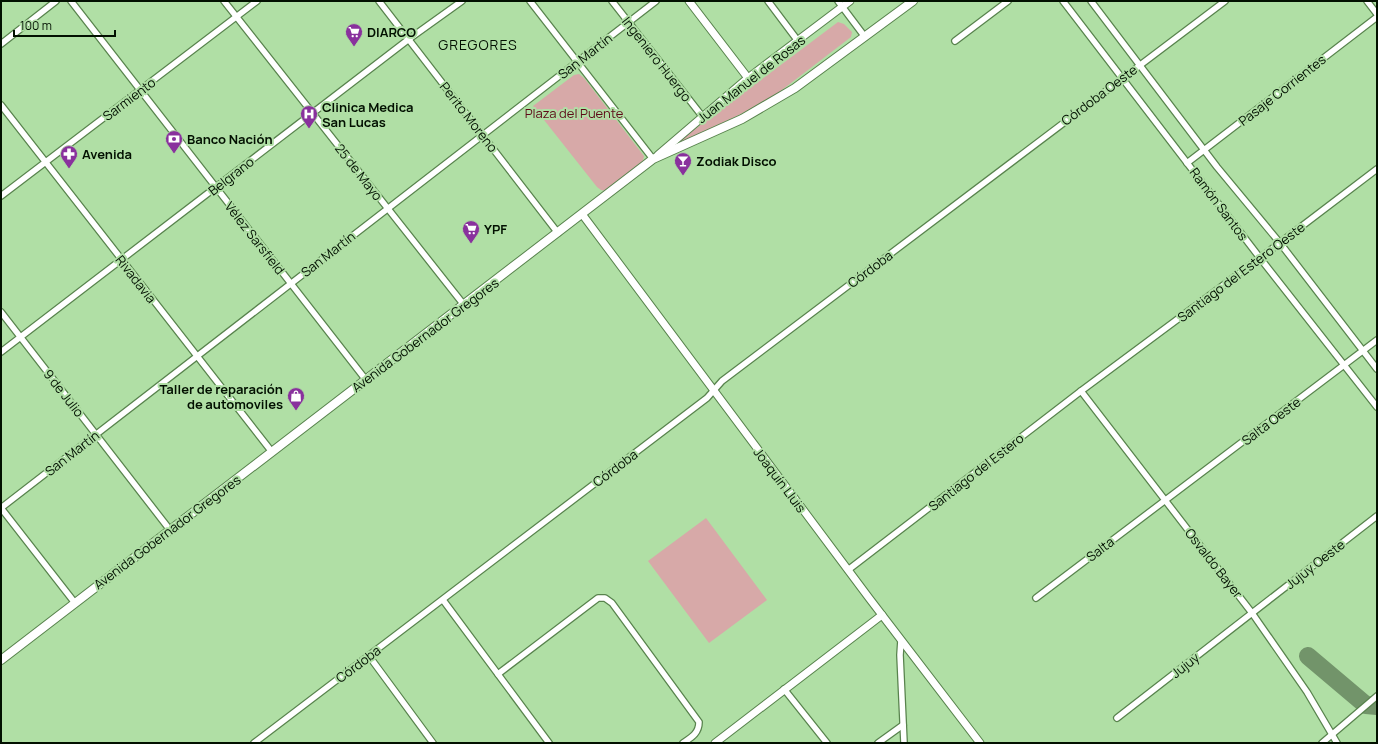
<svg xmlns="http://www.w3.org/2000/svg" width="1378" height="744" font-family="Manrope,sans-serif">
  <rect width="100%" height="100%" fill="#b0dfa5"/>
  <g fill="#d7a9a8">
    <polygon points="838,22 844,24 852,32 851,37 778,93 751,109 679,144 675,144"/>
    <polygon points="579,74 584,78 644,156 643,161 638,166 605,191 601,190 597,187 533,106 574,75"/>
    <polygon points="706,518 767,600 709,643 648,561"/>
  </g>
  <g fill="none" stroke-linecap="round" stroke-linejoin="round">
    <polyline stroke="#72946a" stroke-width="18" points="1308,656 1366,705 1377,706"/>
    <g stroke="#58834d" stroke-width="8">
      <g id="minor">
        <polyline points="71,1 366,380"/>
        <polyline points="224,1 464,305"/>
        <polyline points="379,1 558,233"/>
        <polyline points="530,1 653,159"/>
        <polyline points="612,1 702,116"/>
        <polyline points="768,1 798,41"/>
        <polyline points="838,1 865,37"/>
        <polyline points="1063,1 1260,258 1377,407"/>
        <polyline points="1091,1 1217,167 1280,243 1377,369"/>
        <polyline points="1367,1 1377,14"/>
        <polyline points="955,41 1008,1"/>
        <polyline points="1,44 56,1"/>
        <polyline points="1,105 272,452"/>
        <polyline points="1187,163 1377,17"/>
        <polyline points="1,196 257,1"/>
        <polyline points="1,312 170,530"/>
        <polyline points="1,352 409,39 462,1"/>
        <polyline points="1081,391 1252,613 1307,692 1337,743"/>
        <polyline points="1,508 656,1"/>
        <polyline points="1,508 75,603"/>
        <polyline points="848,570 1081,391 1260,258 1377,169"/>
        <polyline points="1036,598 1377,340"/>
        <polyline points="443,600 549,743"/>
        <polyline points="901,640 900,655 904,743"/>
        <polyline points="369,656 433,743"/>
        <path d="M 498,674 L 598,598 L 605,598 L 612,603 L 699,722 C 699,733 692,737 683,743"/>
        <polyline points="784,689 827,743"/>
        <polyline points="1117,718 1377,516"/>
        <polyline points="254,743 707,398 722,381 1225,1"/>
        <polyline points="878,743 903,725"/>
        <polyline points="1322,743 1377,696"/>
      </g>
    </g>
    <g stroke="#58834d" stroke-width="9">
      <g id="tertiary">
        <polyline points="689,1 748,78"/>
        <polyline points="658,155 748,78 850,1"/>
        <polyline points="582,214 869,598 980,743"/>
        <polyline points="715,743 882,615"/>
      </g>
    </g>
    <g stroke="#58834d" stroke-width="10">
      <polyline id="secondary" points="1,660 653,159 742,119 795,88 913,1"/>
    </g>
    <use href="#minor" stroke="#fff" stroke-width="5.5"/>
    <use href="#tertiary" stroke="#fff" stroke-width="7"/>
    <use href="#secondary" stroke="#fff" stroke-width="8"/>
  </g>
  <defs>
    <g id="supermarket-pin" transform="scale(0.9)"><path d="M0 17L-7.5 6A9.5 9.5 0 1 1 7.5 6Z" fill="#89319d" stroke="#b0dfa5"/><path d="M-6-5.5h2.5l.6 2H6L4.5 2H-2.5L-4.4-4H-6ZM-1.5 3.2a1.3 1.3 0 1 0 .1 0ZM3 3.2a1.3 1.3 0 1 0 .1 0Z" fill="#fff"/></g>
    <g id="hospital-pin" transform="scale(0.9)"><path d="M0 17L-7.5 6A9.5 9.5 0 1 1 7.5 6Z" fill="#89319d" stroke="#b0dfa5"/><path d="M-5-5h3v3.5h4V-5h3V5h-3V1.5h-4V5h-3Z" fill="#fff"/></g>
    <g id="bank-pin" transform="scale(0.9)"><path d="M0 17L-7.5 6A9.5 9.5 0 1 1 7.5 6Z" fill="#89319d" stroke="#b0dfa5"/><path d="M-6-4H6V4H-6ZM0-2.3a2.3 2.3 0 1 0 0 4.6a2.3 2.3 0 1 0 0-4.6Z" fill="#fff"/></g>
    <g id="pharmacy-pin" transform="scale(0.9)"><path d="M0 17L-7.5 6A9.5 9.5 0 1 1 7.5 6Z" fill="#89319d" stroke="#b0dfa5"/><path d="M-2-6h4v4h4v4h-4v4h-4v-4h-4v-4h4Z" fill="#fff"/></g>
    <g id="bar-pin" transform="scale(0.9)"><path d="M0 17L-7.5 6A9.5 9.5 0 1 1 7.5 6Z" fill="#89319d" stroke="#b0dfa5"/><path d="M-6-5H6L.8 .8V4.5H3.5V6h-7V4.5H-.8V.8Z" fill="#fff"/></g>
    <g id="shop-pin" transform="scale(0.9)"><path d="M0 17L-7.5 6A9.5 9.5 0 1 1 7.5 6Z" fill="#89319d" stroke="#b0dfa5"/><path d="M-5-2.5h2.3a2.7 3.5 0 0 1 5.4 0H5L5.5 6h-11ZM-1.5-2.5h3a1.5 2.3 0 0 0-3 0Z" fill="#fff"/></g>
  </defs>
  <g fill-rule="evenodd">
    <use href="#supermarket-pin" x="354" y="32"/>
    <use href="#hospital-pin" x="309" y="114"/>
    <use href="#bank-pin" x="174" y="139"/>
    <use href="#pharmacy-pin" x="69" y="154"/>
    <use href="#bar-pin" x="683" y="161"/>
    <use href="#supermarket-pin" x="471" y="229"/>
    <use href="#shop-pin" x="296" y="396"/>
  </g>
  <g text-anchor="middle" stroke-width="4" stroke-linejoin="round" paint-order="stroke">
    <g font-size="13" font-weight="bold" fill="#021000" stroke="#b0dfa5" text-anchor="start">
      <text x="367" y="37">DIARCO</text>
      <text x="322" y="112">Clinica Medica<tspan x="322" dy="15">San Lucas</tspan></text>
      <text x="187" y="144">Banco Nación</text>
      <text x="82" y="159">Avenida</text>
      <text x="696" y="166">Zodiak Disco</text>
      <text x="484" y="234">YPF</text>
      <text x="283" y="394" text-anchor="end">Taller de reparación<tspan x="283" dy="15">de automoviles</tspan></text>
    </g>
    <g font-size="13" fill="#021000" stroke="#b0dfa5">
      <text transform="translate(585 56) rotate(-38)" y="5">San Martín</text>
      <text transform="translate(657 59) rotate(52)" y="5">Ingeniero Huergo</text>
      <text transform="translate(751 79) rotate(-38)" y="5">Juan Manuel de Rosas</text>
      <text transform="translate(1282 90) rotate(-38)" y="5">Pasaje Corrientes</text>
      <text transform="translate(1099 95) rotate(-37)" y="5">Córdoba Oeste</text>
      <text transform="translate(129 99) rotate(-37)" y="5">Sarmiento</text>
      <text transform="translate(469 117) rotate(52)" y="5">Perito Moreno</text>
      <text transform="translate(359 172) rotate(52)" y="5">25 de Mayo</text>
      <text transform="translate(231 176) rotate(-38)" y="5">Belgrano</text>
      <text transform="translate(1219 204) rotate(53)" y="5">Ramón Santos</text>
      <text transform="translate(255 238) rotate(52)" y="5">Vélez Sarsfield</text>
      <text transform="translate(328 254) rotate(-38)" y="5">San Martín</text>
      <text transform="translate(870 269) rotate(-37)" y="5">Córdoba</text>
      <text transform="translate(1241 272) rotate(-37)" y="5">Santiago del Estero Oeste</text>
      <text transform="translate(136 279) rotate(52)" y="5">Rivadavia</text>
      <text transform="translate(425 335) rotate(-37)" y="5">Avenida Gobernador Gregores</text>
      <text transform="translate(64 393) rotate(52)" y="5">9 de Julio</text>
      <text transform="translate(1271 421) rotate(-37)" y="5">Salta Oeste</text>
      <text transform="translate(72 453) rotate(-38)" y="5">San Martín</text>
      <text transform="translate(615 468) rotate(-37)" y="5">Córdoba</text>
      <text transform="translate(976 472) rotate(-38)" y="5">Santiago del Estero</text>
      <text transform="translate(780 480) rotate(53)" y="5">Joaquín Lluis</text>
      <text transform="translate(167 532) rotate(-37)" y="5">Avenida Gobernador Gregores</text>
      <text transform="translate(1100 549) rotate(-37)" y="5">Salta</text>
      <text transform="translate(1214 563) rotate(52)" y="5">Osvaldo Bayer</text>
      <text transform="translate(1315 564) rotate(-38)" y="5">Jujuy Oeste</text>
      <text transform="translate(358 664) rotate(-37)" y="5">Córdoba</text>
      <text transform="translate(1185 665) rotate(-38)" y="5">Jujuy</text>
    </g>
    <g font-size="13" fill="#5d0a17" stroke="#b0dfa5">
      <text x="574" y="118">Plaza del Puente</text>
    </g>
    <g font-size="14" letter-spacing="1" fill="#021000" stroke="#b0dfa5">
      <text x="478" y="50">GREGORES</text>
    </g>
  </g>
  <rect width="1378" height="744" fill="none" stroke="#021000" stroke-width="4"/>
  <path d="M14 30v6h101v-6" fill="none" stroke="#021000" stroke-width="2"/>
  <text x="20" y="30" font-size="12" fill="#021000" stroke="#b0dfa5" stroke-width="3" paint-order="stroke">100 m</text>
</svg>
